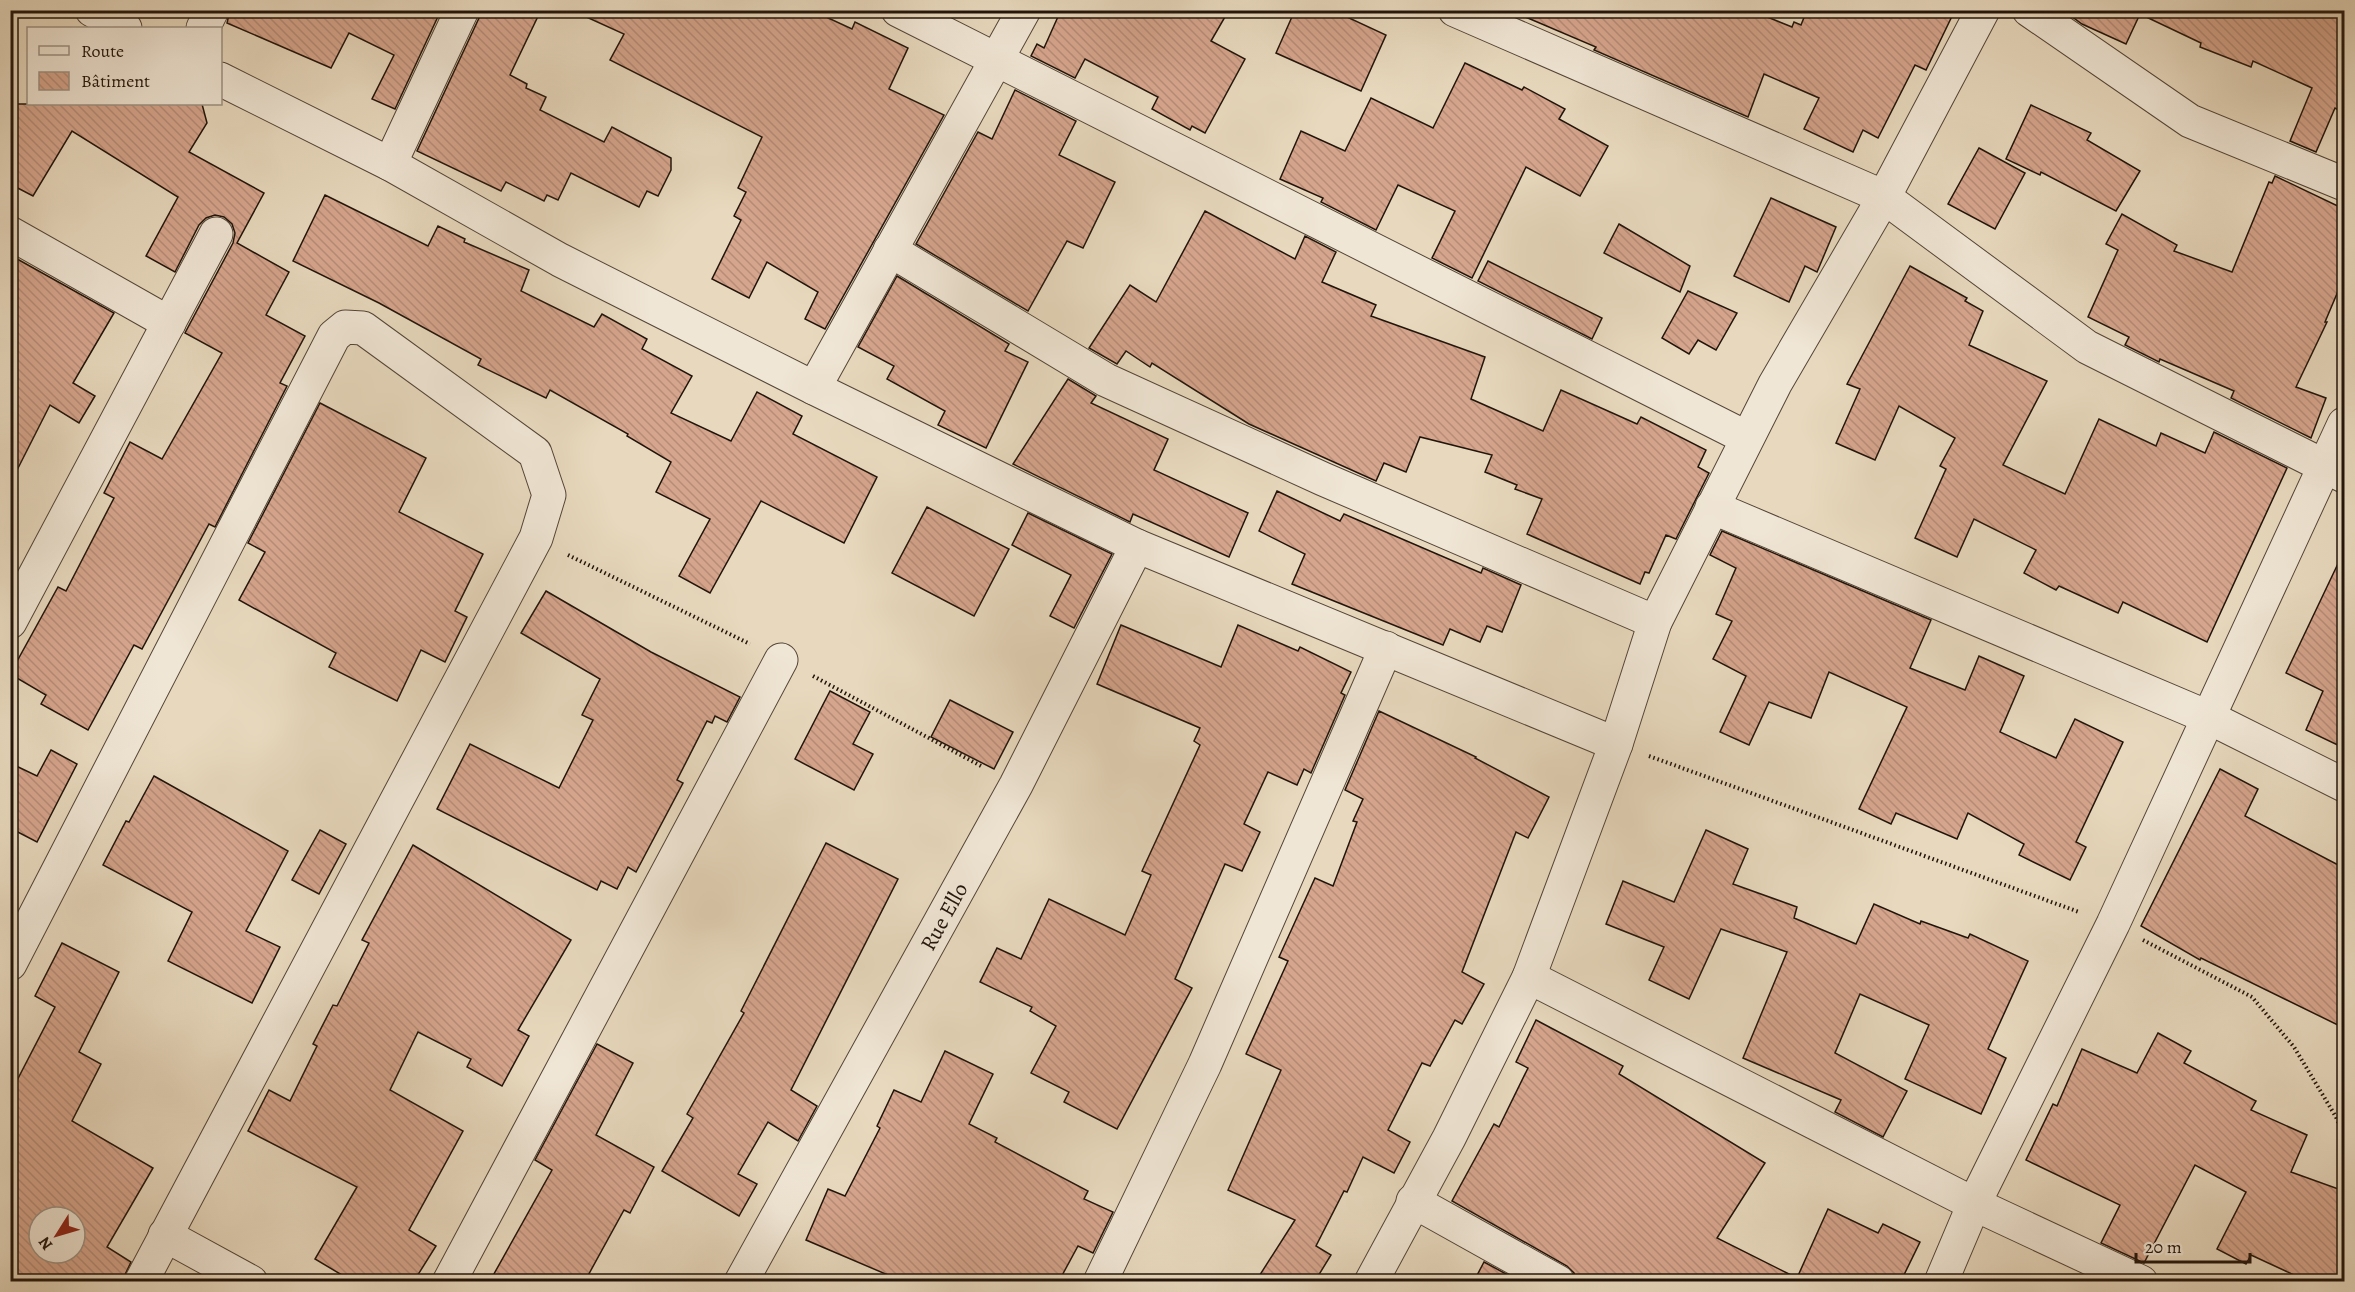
<svg xmlns="http://www.w3.org/2000/svg" width="2355" height="1292" font-family="Alegreya,serif">
  <defs>
    <pattern id="building-back-hatch" width="6" height="6" patternUnits="userSpaceOnUse" patternTransform="scale(1.5)"><rect width="6" height="6" fill="#d6a58d"/><path d="M-1 5l2 2M0 0l6 6M5-1l2 2" fill="none" stroke="#b78d78"/></pattern>
  </defs>
  <rect width="100%" height="100%" fill="#e8d9be"/>
  <filter id="stains"><feTurbulence type="fractalNoise" baseFrequency=".00333" numOctaves="4"/><feColorMatrix values="0 0 0 0 .2 0 0 0 0 .09 0 0 0 0 .02 0 0 0 .5 -.17"/></filter>
  <radialGradient id="worn" r=".72"><stop offset=".6" stop-color="#630" stop-opacity="0"/><stop offset="1" stop-color="#630" stop-opacity=".3"/></radialGradient>
  <g fill="url(#building-back-hatch)" stroke="#21140b" stroke-width="1.5" fill-rule="evenodd">
    <polygon points="230,10 441,10 395,109 372,99 394,55 349,33 331,68 227,23"/>
    <polygon points="480,10 541,10 510,75 527,84 526,88 546,97 540,110 604,142 612,127 671,158 671,170 658,196 647,191 639,207 571,173 558,200 547,195 544,201 506,182 501,191 417,151 479,18"/>
    <polygon points="571,10 811,10 852,29 855,22 908,48 889,89 944,115 825,329 805,319 818,292 767,262 749,298 712,279 741,220 734,216 746,192 738,188 762,137 610,60 624,34"/>
    <polygon points="1061,10 1229,10 1211,41 1245,59 1205,133 1192,126 1190,130 1152,109 1158,97 1085,59 1075,78 1031,56 1037,44 1044,48"/>
    <polygon points="1295,10 1332,10 1386,35 1361,91 1276,53"/>
    <polygon points="1509,10 1750,10 1792,27 1794,22 1801,25 1807,10 1955,10 1926,70 1915,65 1878,138 1863,130 1853,152 1804,129 1819,98 1764,74 1748,117 1594,50 1596,47"/>
    <polygon points="2063,10 2344,10 2344,113 2335,108 2316,152 2290,141 2312,88 2253,61 2251,67 2200,47 2201,43 2140,14 2126,44 2082,24"/>
    <polygon points="1465,63 1522,90 1524,87 1565,109 1559,119 1608,146 1580,196 1526,167 1472,278 1432,258 1455,211 1398,185 1376,230 1321,202 1323,198 1280,179 1301,131 1345,151 1371,98 1433,128"/>
    <polygon points="1015,90 1076,121 1059,155 1115,182 1083,248 1067,241 1028,311 916,244 978,132 992,139"/>
    <polygon points="10,104 202,104 207,123 189,152 264,193 237,243 289,272 266,315 305,336 280,383 287,386 215,527 209,524 142,649 134,645 88,730 41,704 46,695 10,674 58,587 66,591 114,498 104,493 130,442 162,459 222,353 185,333 233,243 235,233 232,224 224,217 215,215 206,218 199,225 175,272 146,256 178,197 72,131 33,196 10,184"/>
    <polygon points="2031,105 2091,133 2087,140 2140,171 2116,211 2041,172 2040,175 2006,159"/>
    <polygon points="1979,148 2025,173 1995,229 1948,204"/>
    <polygon points="2275,176 2344,209 2344,277 2325,322 2327,322 2296,387 2326,398 2311,438 2231,398 2234,391 2160,359 2159,362 2125,345 2129,337 2088,317 2118,250 2106,244 2122,214 2177,245 2174,251 2232,272 2269,182 2272,183"/>
    <polygon points="325,195 428,246 438,226 465,239 464,242 529,270 521,291 594,327 602,314 647,339 642,349 692,376 671,413 731,441 757,392 802,416 793,434 877,477 844,543 761,501 710,593 679,576 710,519 656,492 671,462 627,436 628,434 550,390 546,398 478,365 481,359 379,303 293,261"/>
    <polygon points="1771,198 1836,227 1817,272 1805,266 1789,302 1734,276"/>
    <polygon points="1205,211 1295,259 1305,236 1336,252 1322,282 1376,305 1371,316 1485,357 1471,399 1543,431 1561,390 1637,424 1641,417 1706,450 1698,467 1709,473 1676,539 1666,535 1649,573 1645,572 1640,584 1527,534 1542,499 1515,489 1517,485 1485,472 1492,455 1420,437 1406,472 1384,463 1376,481 1249,424 1152,363 1150,367 1126,351 1117,364 1089,348 1130,285 1156,302"/>
    <polygon points="1619,224 1690,266 1680,292 1604,253"/>
    <polygon points="10,255 114,313 73,383 95,396 79,423 50,405 10,484"/>
    <polygon points="1488,261 1602,318 1592,339 1478,281"/>
    <polygon points="1910,266 1967,298 1965,301 1983,311 1969,345 2047,381 2003,465 2065,494 2099,419 2156,446 2161,433 2205,453 2214,432 2287,468 2207,642 2123,602 2118,613 2059,586 2056,590 2024,573 2036,550 1974,519 1957,557 1915,538 1946,469 1940,466 1955,438 1899,406 1875,460 1836,443 1860,389 1847,384"/>
    <polygon points="897,276 1009,344 1005,351 1028,362 986,448 938,425 945,411 887,379 894,366 858,347"/>
    <polygon points="1688,291 1737,313 1716,350 1698,340 1689,354 1662,338"/>
    <polygon points="1068,379 1096,396 1091,403 1168,439 1154,470 1248,513 1229,557 1133,514 1130,522 1013,464"/>
    <polygon points="320,403 426,458 399,512 483,554 455,611 467,617 445,662 421,650 397,701 329,667 336,653 239,600 265,552 248,543"/>
    <polygon points="1277,491 1340,521 1344,514 1481,573 1483,568 1521,585 1502,632 1487,626 1480,642 1450,629 1443,645 1292,584 1305,554 1259,531"/>
    <polygon points="927,507 1009,549 974,616 892,573"/>
    <polygon points="1028,513 1112,554 1074,628 1050,616 1071,575 1012,545"/>
    <polygon points="1722,531 1931,620 1910,668 1965,690 1979,656 2024,676 2000,732 2056,758 2075,719 2123,742 2076,842 2086,847 2070,880 2019,855 2024,844 1968,813 1957,839 1896,813 1891,824 1859,809 1907,707 1829,672 1811,718 1769,702 1749,745 1720,732 1746,676 1713,659 1732,621 1716,614 1736,568 1710,555"/>
    <polygon points="2344,551 2344,748 2306,730 2323,691 2286,673"/>
    <polygon points="546,591 651,652 740,697 727,722 715,716 712,723 707,721 677,780 683,783 636,872 628,867 617,889 601,881 597,890 437,809 470,744 559,788 593,720 582,715 600,679 521,633"/>
    <polygon points="1121,625 1221,667 1238,625 1298,651 1300,647 1351,672 1341,693 1345,695 1311,773 1304,769 1297,785 1268,772 1244,824 1260,832 1242,871 1225,864 1175,979 1192,988 1117,1129 1064,1102 1069,1092 1031,1073 1056,1026 1030,1011 1032,1007 980,982 997,948 1021,959 1049,899 1125,935 1151,875 1142,871 1200,745 1194,741 1200,728 1097,684"/>
    <polygon points="830,691 870,712 853,744 873,754 854,790 795,759"/>
    <polygon points="950,700 1013,732 994,769 931,737"/>
    <polygon points="1379,711 1476,757 1475,758 1549,797 1528,838 1516,832 1462,972 1484,984 1462,1024 1455,1020 1430,1066 1422,1063 1388,1130 1410,1142 1394,1173 1363,1157 1347,1192 1344,1191 1316,1246 1331,1255 1315,1281 1256,1281 1295,1220 1228,1190 1281,1070 1246,1054 1288,961 1279,957 1315,878 1333,886 1357,822 1353,821 1363,799 1345,790"/>
    <polygon points="51,750 77,764 37,842 10,828 10,763 37,776"/>
    <polygon points="2220,769 2258,789 2245,816 2344,868 2344,1028 2201,958 2200,960 2141,926"/>
    <polygon points="154,776 288,851 246,931 280,947 252,1003 168,961 192,912 103,865 126,821 129,822"/>
    <polygon points="320,830 346,844 319,894 292,880"/>
    <polygon points="1706,830 1748,849 1733,884 1797,907 1794,918 1856,944 1874,904 1920,924 1921,921 1968,938 1970,934 2028,961 1988,1049 2006,1058 1981,1114 1905,1079 1929,1025 1860,994 1835,1053 1907,1091 1883,1137 1835,1112 1841,1100 1743,1058 1787,952 1721,929 1689,999 1649,980 1664,947 1606,924 1623,881 1674,902"/>
    <polygon points="826,843 898,879 791,1090 817,1106 798,1141 768,1122 738,1174 757,1184 739,1216 662,1171 693,1118 687,1114 744,1013 741,1011"/>
    <polygon points="413,845 571,940 518,1030 529,1036 502,1086 467,1067 471,1059 418,1032 390,1090 463,1131 409,1230 436,1246 414,1281 352,1281 315,1259 357,1187 248,1131 269,1090 290,1101 317,1046 313,1044 333,1005 337,1006 369,943 362,940"/>
    <path d="M 62,943 L 119,972 L 79,1052 L 101,1064 L 72,1121 L 153,1168 L 107,1247 L 131,1262 L 122,1281 L 10,1281 L 10,1094 L 55,1007 L 35,996 ZM 39,1217 L 75,1217 L 75,1253 L 39,1253 Z"/>
    <polygon points="1536,1020 1623,1066 1619,1074 1765,1163 1717,1238 1797,1278 1828,1209 1878,1233 1883,1224 1920,1242 1901,1281 1577,1281 1574,1273 1567,1266 1452,1201 1494,1124 1499,1127 1528,1068 1516,1062"/>
    <polygon points="2158,1033 2191,1051 2184,1063 2256,1101 2251,1110 2307,1135 2291,1172 2344,1191 2344,1281 2307,1281 2251,1255 2246,1264 2217,1249 2246,1192 2195,1165 2144,1263 2101,1243 2120,1205 2026,1160 2053,1104 2057,1106 2082,1049 2137,1073"/>
    <polygon points="597,1044 633,1063 596,1135 654,1167 630,1213 624,1210 585,1281 490,1281 552,1170 535,1160"/>
    <polygon points="945,1051 993,1074 969,1124 997,1138 995,1142 1088,1191 1084,1199 1113,1212 1093,1253 1078,1246 1059,1281 902,1281 806,1240 828,1189 845,1196 880,1128 877,1126 894,1090 921,1102"/>
    <polygon points="1484,1262 1519,1281 1474,1281"/>
  </g>
  <g fill="none" stroke-linecap="round" stroke-linejoin="round">
    <g stroke="#534538" stroke-width="35">
      <g id="street">
        <polyline points="92,10 125,28"/>
        <polyline points="898,10 1747,438"/>
        <polyline points="1455,10 1884,197 2087,347 2344,476"/>
        <polyline points="2029,10 2190,121 2344,184"/>
        <polyline points="203,28 212,10"/>
        <polyline points="220,79 390,164 560,260 814,388 1137,546 1616,744"/>
        <polyline points="390,164 462,10"/>
        <polyline points="10,233 169,323"/>
        <polyline points="890,250 1106,380 1323,479 1655,622"/>
        <polyline points="814,388 1024,10"/>
        <polyline points="1712,507 2210,718 2344,785"/>
        <polyline points="10,622 216,234"/>
        <polyline points="10,964 334,336 345,327 363,328 535,453 549,495 536,538 141,1282"/>
        <polyline points="1529,977 1974,1204 2141,1282"/>
        <polyline points="1413,1201 1558,1282"/>
        <polyline points="165,1235 251,1282"/>
        <polyline points="449,1282 781,660"/>
        <path id="s1" d="M 741,1282 L 1016,785 L 1137,546"/>
        <polyline points="1100,1282 1205,1064 1386,648"/>
        <polyline points="1371,1282 1449,1138 1529,977 1616,744 1655,622 1775,384 1884,197 1983,10"/>
        <polyline points="1941,1282 1974,1204 2113,924 2344,424"/>
      </g>
    </g>
    <g stroke="#21140b" stroke-width="4" stroke-dasharray="1.5 3" stroke-linecap="butt">
      <polyline points="568,555 750,644"/>
      <polyline points="813,676 983,767"/>
      <polyline points="1649,756 2079,912"/>
      <polyline points="2143,940 2252,997 2294,1047 2336,1117 2344,1136"/>
    </g>
    <use href="#street" stroke="#f0e6d5" stroke-width="33"/>
  </g>
  <g text-anchor="middle" stroke-width="6" stroke-linejoin="round" paint-order="stroke">
    <g font-size="22" fill="#21140b" stroke="#f0e6d5">
      <text dy="8" stroke="none"><textPath href="#s1" startOffset="418">Rue Ello</textPath></text>
    </g>
  </g>
  <rect width="2355" height="1292" fill="none" stroke="#e8d9be" stroke-width="36"/>
  <rect x="12" y="12" width="2331" height="1268" fill="none" stroke="#21140b" stroke-width="3"/>
  <rect x="18" y="18" width="2319" height="1256" fill="none" stroke="#21140b" stroke-width="1.5"/>
  <rect x="27" y="27" width="195" height="78" fill="#f0e6d5" stroke="#9d9284" stroke-width="1.5"/>
  <rect x="39" y="46" width="30" height="9" fill="#f0e6d5" stroke="#9d9284" stroke-width="1.5"/>
  <text x="81" y="57" font-size="18" fill="#21140b">Route</text>
  <rect x="39" y="72" width="30" height="18" fill="url(#building-back-hatch)" stroke="#9d9284" stroke-width="1.5"/>
  <text x="81" y="87" font-size="18" fill="#21140b">Bâtiment</text>
  <g transform="translate(57 1235) rotate(233)"><circle r="28" fill="#f0e6d5" stroke="#9d9284" stroke-width="1.5"/>
  <path d="M0-4.5L10 22L0 15L-10 22Z" fill="#8f2418"/>
  <text y="-9" font-size="16" font-weight="bold" text-anchor="middle" fill="#21140b">N</text>
  </g>
  <path d="M2136 1253v9h114v-9" fill="none" stroke="#21140b" stroke-width="3"/>
  <text x="2145" y="1253" font-size="18" fill="#21140b" stroke="#f0e6d5" stroke-width="4.5" paint-order="stroke">20 m</text>
  <rect width="100%" height="100%" filter="url(#stains)"/>
  <rect width="100%" height="100%" fill="url(#worn)"/>
</svg>
